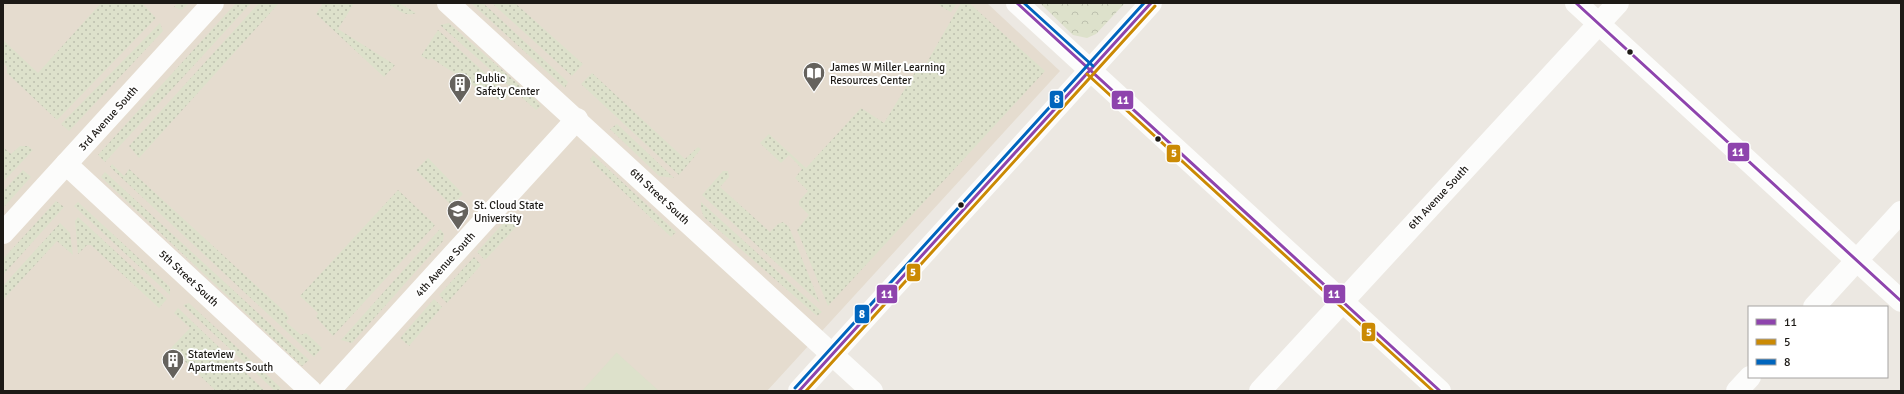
<svg xmlns="http://www.w3.org/2000/svg" width="1904" height="394" font-family="Signika,sans-serif">
  <defs>
    <pattern id="grass-dots" width="8" height="8" patternUnits="userSpaceOnUse"><rect width="8" height="8" fill="#dde1cb"/><path d="M2 2h.1M6 6h.1" fill="none" stroke="#bdc0ae" stroke-width="1.8" stroke-linecap="round"/></pattern>
    <pattern id="park-crowns" width="20" height="18" patternUnits="userSpaceOnUse"><rect width="20" height="18" fill="#dde1cb"/><path d="M2 6a3 3 0 1 1 6 0M12 15a3 3 0 1 1 6 0" fill="none" stroke="#bdc0ae"/></pattern>
  </defs>
  <rect width="100%" height="100%" fill="#ece8e2"/>
  <polygon fill="#e5dccf" points="3,3 987,3 1060,71 767,391 3,391"/>
  <g fill="url(#grass-dots)">
    <polygon points="101,3 142,3 156,18 57,120 7,73 7,67 3,62 3,40 38,73"/>
    <polygon points="178,3 189,3 182,10 174,7"/>
    <polygon points="236,3 251,3 105,162 98,155"/>
    <polygon points="259,3 279,3 139,158 129,146"/>
    <polygon points="323,3 352,3 353,5 338,29 395,65 384,77 316,14"/>
    <path d="M 387,3 L 399,3 L 416,13 C 405,18 396,8 387,3 Z"/>
    <polygon points="471,3 483,3 568,82 565,88"/>
    <polygon points="492,3 515,3 583,64 572,76"/>
    <polygon points="935,3 957,3 951,12"/>
    <polygon points="961,3 969,3 1045,71 828,306 797,230 809,215 799,205 799,201 808,191 795,178 802,169 789,155 781,163 760,143 769,134 806,168 861,108 884,123 917,69 922,71"/>
    <polygon points="160,23 163,31 69,131 61,124"/>
    <polygon points="449,23 537,101 541,106 536,110 440,25"/>
    <polygon points="438,30 509,95 501,101 483,90 482,91 431,58 429,60 421,56"/>
    <polygon points="592,73 685,159 698,147 701,149 679,175 581,84"/>
    <polygon points="617,124 674,178 659,176 610,129"/>
    <polygon points="20,146 28,146 33,150 3,182 3,147 11,154"/>
    <polygon points="593,155 676,232 671,237 590,160"/>
    <polygon points="428,158 463,194 452,206 416,170"/>
    <polygon points="112,164 124,176 129,169 285,312 289,318 286,322 301,335 306,333 322,348 314,357 110,167"/>
    <polygon points="23,170 31,177 3,208 3,191"/>
    <polygon points="723,171 728,171 729,177 720,187 770,232 778,224 783,222 789,227 820,303 702,195"/>
    <polygon points="105,172 309,360 302,366 101,177"/>
    <polygon points="398,190 435,225 333,336 316,317 318,313 300,296"/>
    <polygon points="56,201 64,207 3,275 3,259"/>
    <polygon points="78,202 170,287 170,295 74,206"/>
    <polygon points="701,202 822,312 817,316 704,217 701,209"/>
    <polygon points="78,217 167,299 159,308 91,245 87,245 78,254 75,221"/>
    <polygon points="508,218 517,226 485,260 477,252"/>
    <polygon points="60,223 70,233 73,255 57,241 3,300 3,286"/>
    <polygon points="440,229 444,234 443,241 352,343 341,340"/>
    <polygon points="474,257 481,265 447,303 439,295"/>
    <polygon points="434,299 442,307 409,346 400,338"/>
    <polygon points="189,303 281,388 278,391 275,391 183,305"/>
    <polygon points="178,308 265,391 216,391 171,348 190,328 174,313"/>
  </g>
  <polygon fill="url(#park-crowns)" points="1040,3 1125,3 1096,34 1087,38 1073,35"/>
  <polygon fill="#dde1cb" points="617,352 617,353 659,391 582,391"/>
  <g fill="none" stroke-linecap="round" stroke-linejoin="round">
    <g stroke="#fcfcfb" stroke-width="22">
      <polyline points="448,3 872,391"/>
      <polyline points="1017,3 1090,70"/>
      <polyline points="1576,3 1901,301"/>
      <polyline points="66,164 311,391"/>
      <polyline points="3,233 213,3"/>
      <polyline points="1814,307 1901,212"/>
      <polyline points="329,391 577,119"/>
      <polyline points="1260,391 1618,3"/>
      <polyline points="1737,391 1750,377"/>
    </g>
    <g stroke="#fcfcfb" stroke-width="22">
      <polyline points="1090,70 1440,391"/>
      <polyline points="799,391 1151,3"/>
    </g>
    <g stroke="#fff" stroke-width="6">
      <g id="bus-1">
        <polyline points="1017,3 1440,391"/>
        <polyline points="1576,3 1901,301"/>
        <polyline points="799,391 1151,3"/>
      </g>
    </g>
    <g stroke="#fff" stroke-width="6">
      <g id="bus-2">
        <polyline points="1087,74 1433,391"/>
        <polyline points="806,391 1155,6"/>
      </g>
    </g>
    <g stroke="#fff" stroke-width="6">
      <g id="bus-3">
        <polyline points="1024,3 1093,66"/>
        <polyline points="795,388 1144,3"/>
      </g>
    </g>
    <use href="#bus-1" stroke="#8e44ad" stroke-width="3"/>
    <use href="#bus-2" stroke="#cb8a04" stroke-width="3"/>
    <use href="#bus-3" stroke="#0065bd" stroke-width="3"/>
  </g>
  <defs>
    <g id="library-pin" transform="scale(1.15)"><path d="M0 17L-7.5 6A9.5 9.5 0 1 1 7.5 6Z" fill="#65625d" stroke="#fff"/><path d="M-6-4Q-3-5.5-.7-3.5V5Q-3 3-6 4ZM6-4Q3-5.5 .7-3.5V5Q3 3 6 4Z" fill="#fff"/></g>
    <g id="building-pin" transform="scale(1.15)"><path d="M0 17L-7.5 6A9.5 9.5 0 1 1 7.5 6Z" fill="#65625d" stroke="#fff"/><path d="M-4-6H4V6H1V3H-1V6H-4ZM-2.5-4.3h1.7v1.8h-1.7ZM.8-4.3h1.7v1.8H.8ZM-2.5-1h1.7V.8h-1.7ZM.8-1h1.7V.8H.8Z" fill="#fff"/></g>
    <g id="university-pin" transform="scale(1.15)"><path d="M0 17L-7.5 6A9.5 9.5 0 1 1 7.5 6Z" fill="#65625d" stroke="#fff"/><path d="M0-5L7-2L0 1L-7-2ZM-4 1L0 2.5L4 1V4Q0 6-4 4Z" fill="#fff"/></g>
  </defs>
  <g fill-rule="evenodd">
    <use href="#library-pin" x="814" y="73"/>
    <use href="#building-pin" x="460" y="84"/>
    <use href="#university-pin" x="458" y="211"/>
    <use href="#building-pin" x="173" y="360"/>
  </g>
  <g fill="#1d1a16" stroke="#fff" stroke-width="1.5">
    <circle cx="1630" cy="52" r="3.5"/>
    <circle cx="1158" cy="139" r="3.5"/>
    <circle cx="961" cy="205" r="3.5"/>
  </g>
  <g text-anchor="middle" stroke-width="4" stroke-linejoin="round" paint-order="stroke">
    <g font-size="11" fill="#1d1a16" stroke="#fff" text-anchor="start">
      <text x="830" y="71">James W Miller Learning<tspan x="830" dy="13">Resources Center</tspan></text>
      <text x="476" y="82">Public<tspan x="476" dy="13">Safety Center</tspan></text>
      <text x="474" y="209">St. Cloud State<tspan x="474" dy="13">University</tspan></text>
      <text x="188" y="358">Stateview<tspan x="188" dy="13">Apartments South</tspan></text>
    </g>
    <g font-size="11" fill="#1d1a16" stroke="#fff">
      <text transform="translate(108 118) rotate(-48)" y="4">3rd Avenue South</text>
      <text transform="translate(660 196) rotate(43)" y="4">6th Street South</text>
      <text transform="translate(1438 197) rotate(-47)" y="4">6th Avenue South</text>
      <text transform="translate(445 264) rotate(-48)" y="4">4th Avenue South</text>
      <text transform="translate(189 278) rotate(43)" y="4">5th Street South</text>
    </g>
  </g>
  <g stroke="#fff" stroke-width="1.5">
    <rect x="1049" y="90" width="15" height="19" rx="4" fill="#0065bd"/>
    <rect x="1111" y="90" width="23" height="20" rx="4" fill="#8e44ad"/>
    <rect x="1727" y="142" width="23" height="20" rx="4" fill="#8e44ad"/>
    <rect x="1166" y="144" width="15" height="19" rx="4" fill="#cb8a04"/>
    <rect x="906" y="263" width="15" height="19" rx="4" fill="#cb8a04"/>
    <rect x="876" y="284" width="22" height="20" rx="4" fill="#8e44ad"/>
    <rect x="1323" y="284" width="23" height="20" rx="4" fill="#8e44ad"/>
    <rect x="854" y="304" width="16" height="20" rx="4" fill="#0065bd"/>
    <rect x="1361" y="322" width="15" height="20" rx="4" fill="#cb8a04"/>
  </g>
  <g font-size="11" text-anchor="middle" font-weight="bold" fill="#fff">
    <text x="1057" y="103">8</text>
    <text x="1123" y="104">11</text>
    <text x="1738" y="156">11</text>
    <text x="1174" y="157">5</text>
    <text x="913" y="276">5</text>
    <text x="887" y="298">11</text>
    <text x="1334" y="298">11</text>
    <text x="862" y="318">8</text>
    <text x="1369" y="336">5</text>
  </g>
  <rect width="1904" height="394" fill="none" stroke="#1d1a16" stroke-width="8"/>
  <rect x="1748" y="306" width="140" height="72" fill="#ffffff" stroke="#a5a3a2"/>
  <rect x="1756" y="319" width="20" height="6" fill="#8e44ad" stroke="#a5a3a2"/>
  <text x="1784" y="326" font-size="12" fill="#1d1a16">11</text>
  <rect x="1756" y="339" width="20" height="6" fill="#cb8a04" stroke="#a5a3a2"/>
  <text x="1784" y="346" font-size="12" fill="#1d1a16">5</text>
  <rect x="1756" y="359" width="20" height="6" fill="#0065bd" stroke="#a5a3a2"/>
  <text x="1784" y="366" font-size="12" fill="#1d1a16">8</text>
</svg>
